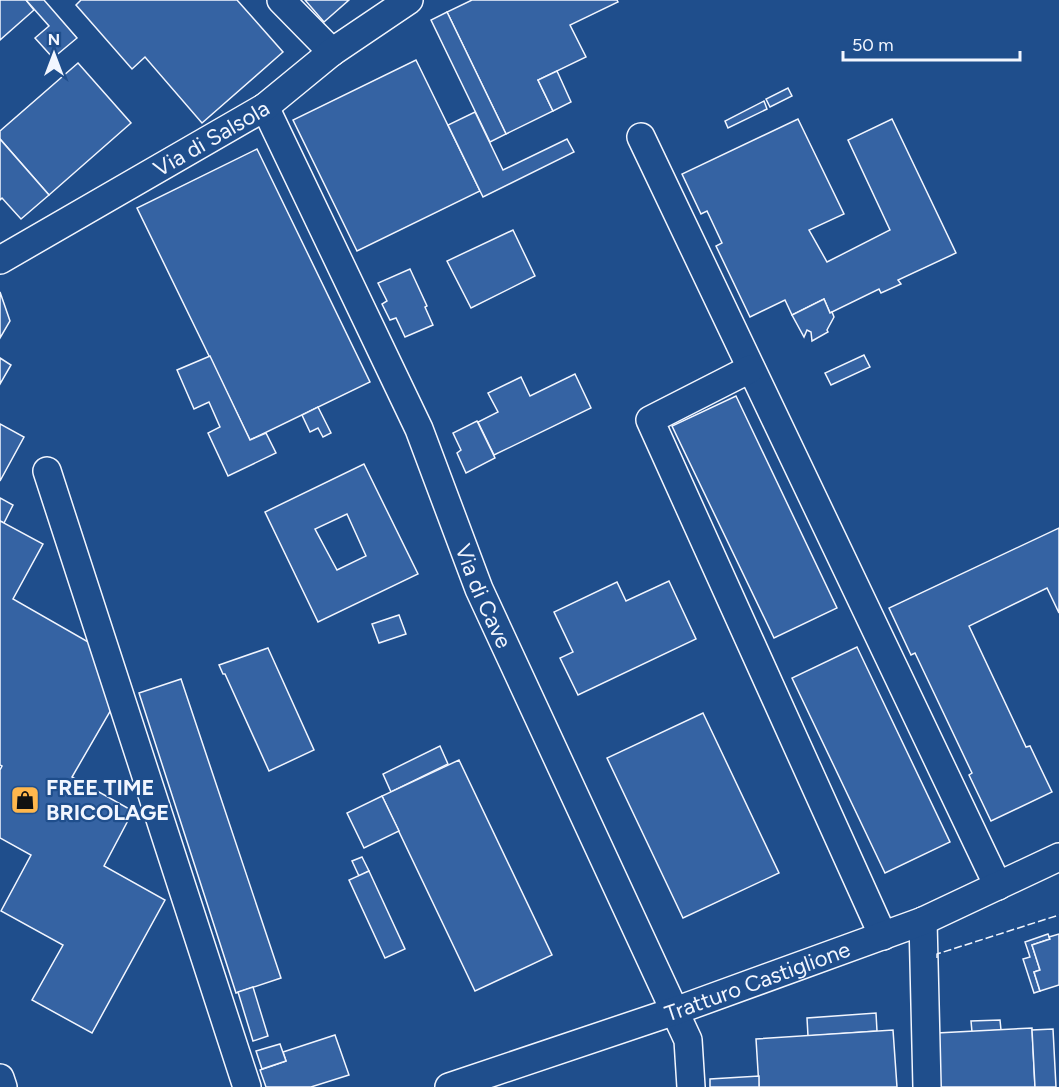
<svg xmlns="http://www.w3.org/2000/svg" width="1059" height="1087" font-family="Figtree,sans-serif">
  <rect width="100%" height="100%" fill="#1f4e8c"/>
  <g fill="#3563a3" stroke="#f2f6ff" stroke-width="1.5" fill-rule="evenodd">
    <polygon points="0,0 26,0 34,10 0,40"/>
    <polygon points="26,0 44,0 77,38 53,58 35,38 49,26"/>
    <polygon points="81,0 237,0 283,52 202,123 145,57 132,69 76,5"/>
    <polygon points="305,0 349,0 324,22"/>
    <polygon points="472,0 617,0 618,2 570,25 586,57 538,80 553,111 506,134 447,12"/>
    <polygon points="447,12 506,134 490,142 431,20"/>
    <polygon points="416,60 480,191 357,251 293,120"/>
    <polygon points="78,63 131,123 49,195 0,139 0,131"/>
    <polygon points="557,71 571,102 553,111 538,80"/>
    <polygon points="788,88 792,96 770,107 766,99"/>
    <polygon points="764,101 767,109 728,128 725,121"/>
    <polygon points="475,112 503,170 567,139 574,152 483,197 448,125"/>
    <polygon points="798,119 844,214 809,230 827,262 890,230 848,140 892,119 956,253 898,280 901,284 881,293 879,289 830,313 824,299 792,315 785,300 750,317 716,246 722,243 707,211 701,214 682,174"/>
    <polygon points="0,139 49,195 21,219 2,198 0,200"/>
    <polygon points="257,149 370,382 250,440 137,208"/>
    <polygon points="513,230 535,276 471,308 447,261"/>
    <polygon points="410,269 427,306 425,307 433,325 405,337 396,318 390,320 382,304 387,301 378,283"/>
    <polygon points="0,292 10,321 0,338"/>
    <polygon points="824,299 830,313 832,312 834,317 827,330 828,332 812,341 811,332 807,330 804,337 792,315"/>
    <polygon points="864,355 870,367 831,385 825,373"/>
    <polygon points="210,356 250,440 266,433 276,453 228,476 208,433 220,427 209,402 194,409 177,370"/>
    <polygon points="0,358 11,365 0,384"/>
    <polygon points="575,374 591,408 494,455 478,422 498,412 488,393 521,377 530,396"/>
    <polygon points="736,396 837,608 774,638 672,426"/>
    <polygon points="318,407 331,433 323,437 318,428 310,432 302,415"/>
    <polygon points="477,421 495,458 466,473 457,453 461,450 453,433"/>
    <polygon points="0,424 24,437 0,481"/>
    <path d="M 364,464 L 418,574 L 318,622 L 265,512 ZM 347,514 L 366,556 L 337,570 L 315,529 Z"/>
    <polygon points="0,498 13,505 4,523 0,521"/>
    <polygon points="0,521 43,544 13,599 97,647 115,703 72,777 133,811 104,866 165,900 92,1033 32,1000 63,945 1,911 31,855 0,838 0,770 2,766 0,765"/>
    <polygon points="1059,528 1059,613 1047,588 969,626 1026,747 1030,746 1052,792 991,821 969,775 972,773 915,653 911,655 889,608"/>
    <polygon points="669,581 696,639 578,695 560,658 573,652 554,612 617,582 626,601"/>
    <polygon points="399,615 406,634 379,643 372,624"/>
    <polygon points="857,647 950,842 885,873 792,678"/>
    <polygon points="268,648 314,750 269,771 225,674 223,674 219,665"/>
    <polygon points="181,679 281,978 236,993 139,693"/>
    <polygon points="703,713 779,873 683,918 607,758"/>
    <polygon points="440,746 448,764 391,792 383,774"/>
    <polygon points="459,760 552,955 475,991 382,796"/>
    <polygon points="382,796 399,831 364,848 347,813"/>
    <polygon points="362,857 369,871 359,876 352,861"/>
    <polygon points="369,871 405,949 385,958 349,880"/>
    <polygon points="1048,934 1050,939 1032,945 1040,970 1034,972 1040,991 1034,993 1023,959 1030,957 1025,942"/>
    <polygon points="1059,934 1059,985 1040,991 1034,972 1040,970 1032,945 1050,939 1049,937"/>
    <polygon points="253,987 268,1036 253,1041 238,992"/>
    <polygon points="876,1013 877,1031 808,1036 807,1018"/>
    <polygon points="1000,1020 1001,1030 972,1032 971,1021"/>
    <polygon points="1032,1028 1035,1087 939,1087 937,1033"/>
    <polygon points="1053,1029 1056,1087 1035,1087 1032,1030"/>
    <polygon points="893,1030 897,1087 759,1087 756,1039"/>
    <polygon points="335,1035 349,1075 311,1087 266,1087 260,1070 286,1061 283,1052"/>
    <polygon points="280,1044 286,1061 262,1069 256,1051"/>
    <polygon points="759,1076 759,1087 710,1087 710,1079"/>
  </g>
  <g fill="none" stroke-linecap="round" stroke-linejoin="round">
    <g stroke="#f2f6ff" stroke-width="30">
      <g id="minor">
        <polyline points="281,0 332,52"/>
        <path id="s1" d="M 265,107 L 419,429 L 479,589 L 688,1040 L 691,1087"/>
        <polyline points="641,137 998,886"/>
        <path id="s2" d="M 0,260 L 265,107 L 332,52 L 409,0"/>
        <polyline points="750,369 650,420 883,936"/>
        <polyline points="47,471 247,1087"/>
        <polyline points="923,921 927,1087"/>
        <polyline points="0,1078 3,1087"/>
        <path id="s3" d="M 449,1087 L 675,1011 L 923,921 L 1059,857"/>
      </g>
    </g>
    <use href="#minor" stroke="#1f4e8c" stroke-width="27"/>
    <polyline stroke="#f2f6ff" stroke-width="1.5" stroke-dasharray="8 3" stroke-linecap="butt" points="937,958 937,954 1059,915"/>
  </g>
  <defs>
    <g id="shop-square" transform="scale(1.5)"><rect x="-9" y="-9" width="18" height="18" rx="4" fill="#ffb74d" stroke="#1f4e8c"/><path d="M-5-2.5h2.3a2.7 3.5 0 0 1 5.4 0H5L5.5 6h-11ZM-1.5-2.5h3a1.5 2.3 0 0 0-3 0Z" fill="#111"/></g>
  </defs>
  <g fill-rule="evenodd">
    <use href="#shop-square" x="25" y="800"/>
  </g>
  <g text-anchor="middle" stroke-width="4.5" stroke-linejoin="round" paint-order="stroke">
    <g font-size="22" fill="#f2f6ff" stroke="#1f4e8c">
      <text dy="8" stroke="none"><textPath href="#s2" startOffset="244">Via di Salsola</textPath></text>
      <text dy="8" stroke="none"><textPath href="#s1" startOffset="536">Via di Cave</textPath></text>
      <text dy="8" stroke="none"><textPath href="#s3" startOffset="326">Tratturo Castiglione</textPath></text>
    </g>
    <g font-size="22" font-weight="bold" fill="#f2f6ff" stroke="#1f4e8c" text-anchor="start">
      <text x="46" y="795">FREE TIME<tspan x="46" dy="25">BRICOLAGE</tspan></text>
    </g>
  </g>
  <g transform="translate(54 54)" stroke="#1f4e8c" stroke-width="4.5" paint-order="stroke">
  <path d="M0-4.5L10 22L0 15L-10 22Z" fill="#f2f6ff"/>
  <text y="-9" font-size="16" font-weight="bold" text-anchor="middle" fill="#f2f6ff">N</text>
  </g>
  <path d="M843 51v9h177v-9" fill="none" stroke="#f2f6ff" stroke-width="3"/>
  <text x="852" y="51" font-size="18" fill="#f2f6ff" stroke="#1f4e8c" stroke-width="4.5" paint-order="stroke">50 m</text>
</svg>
